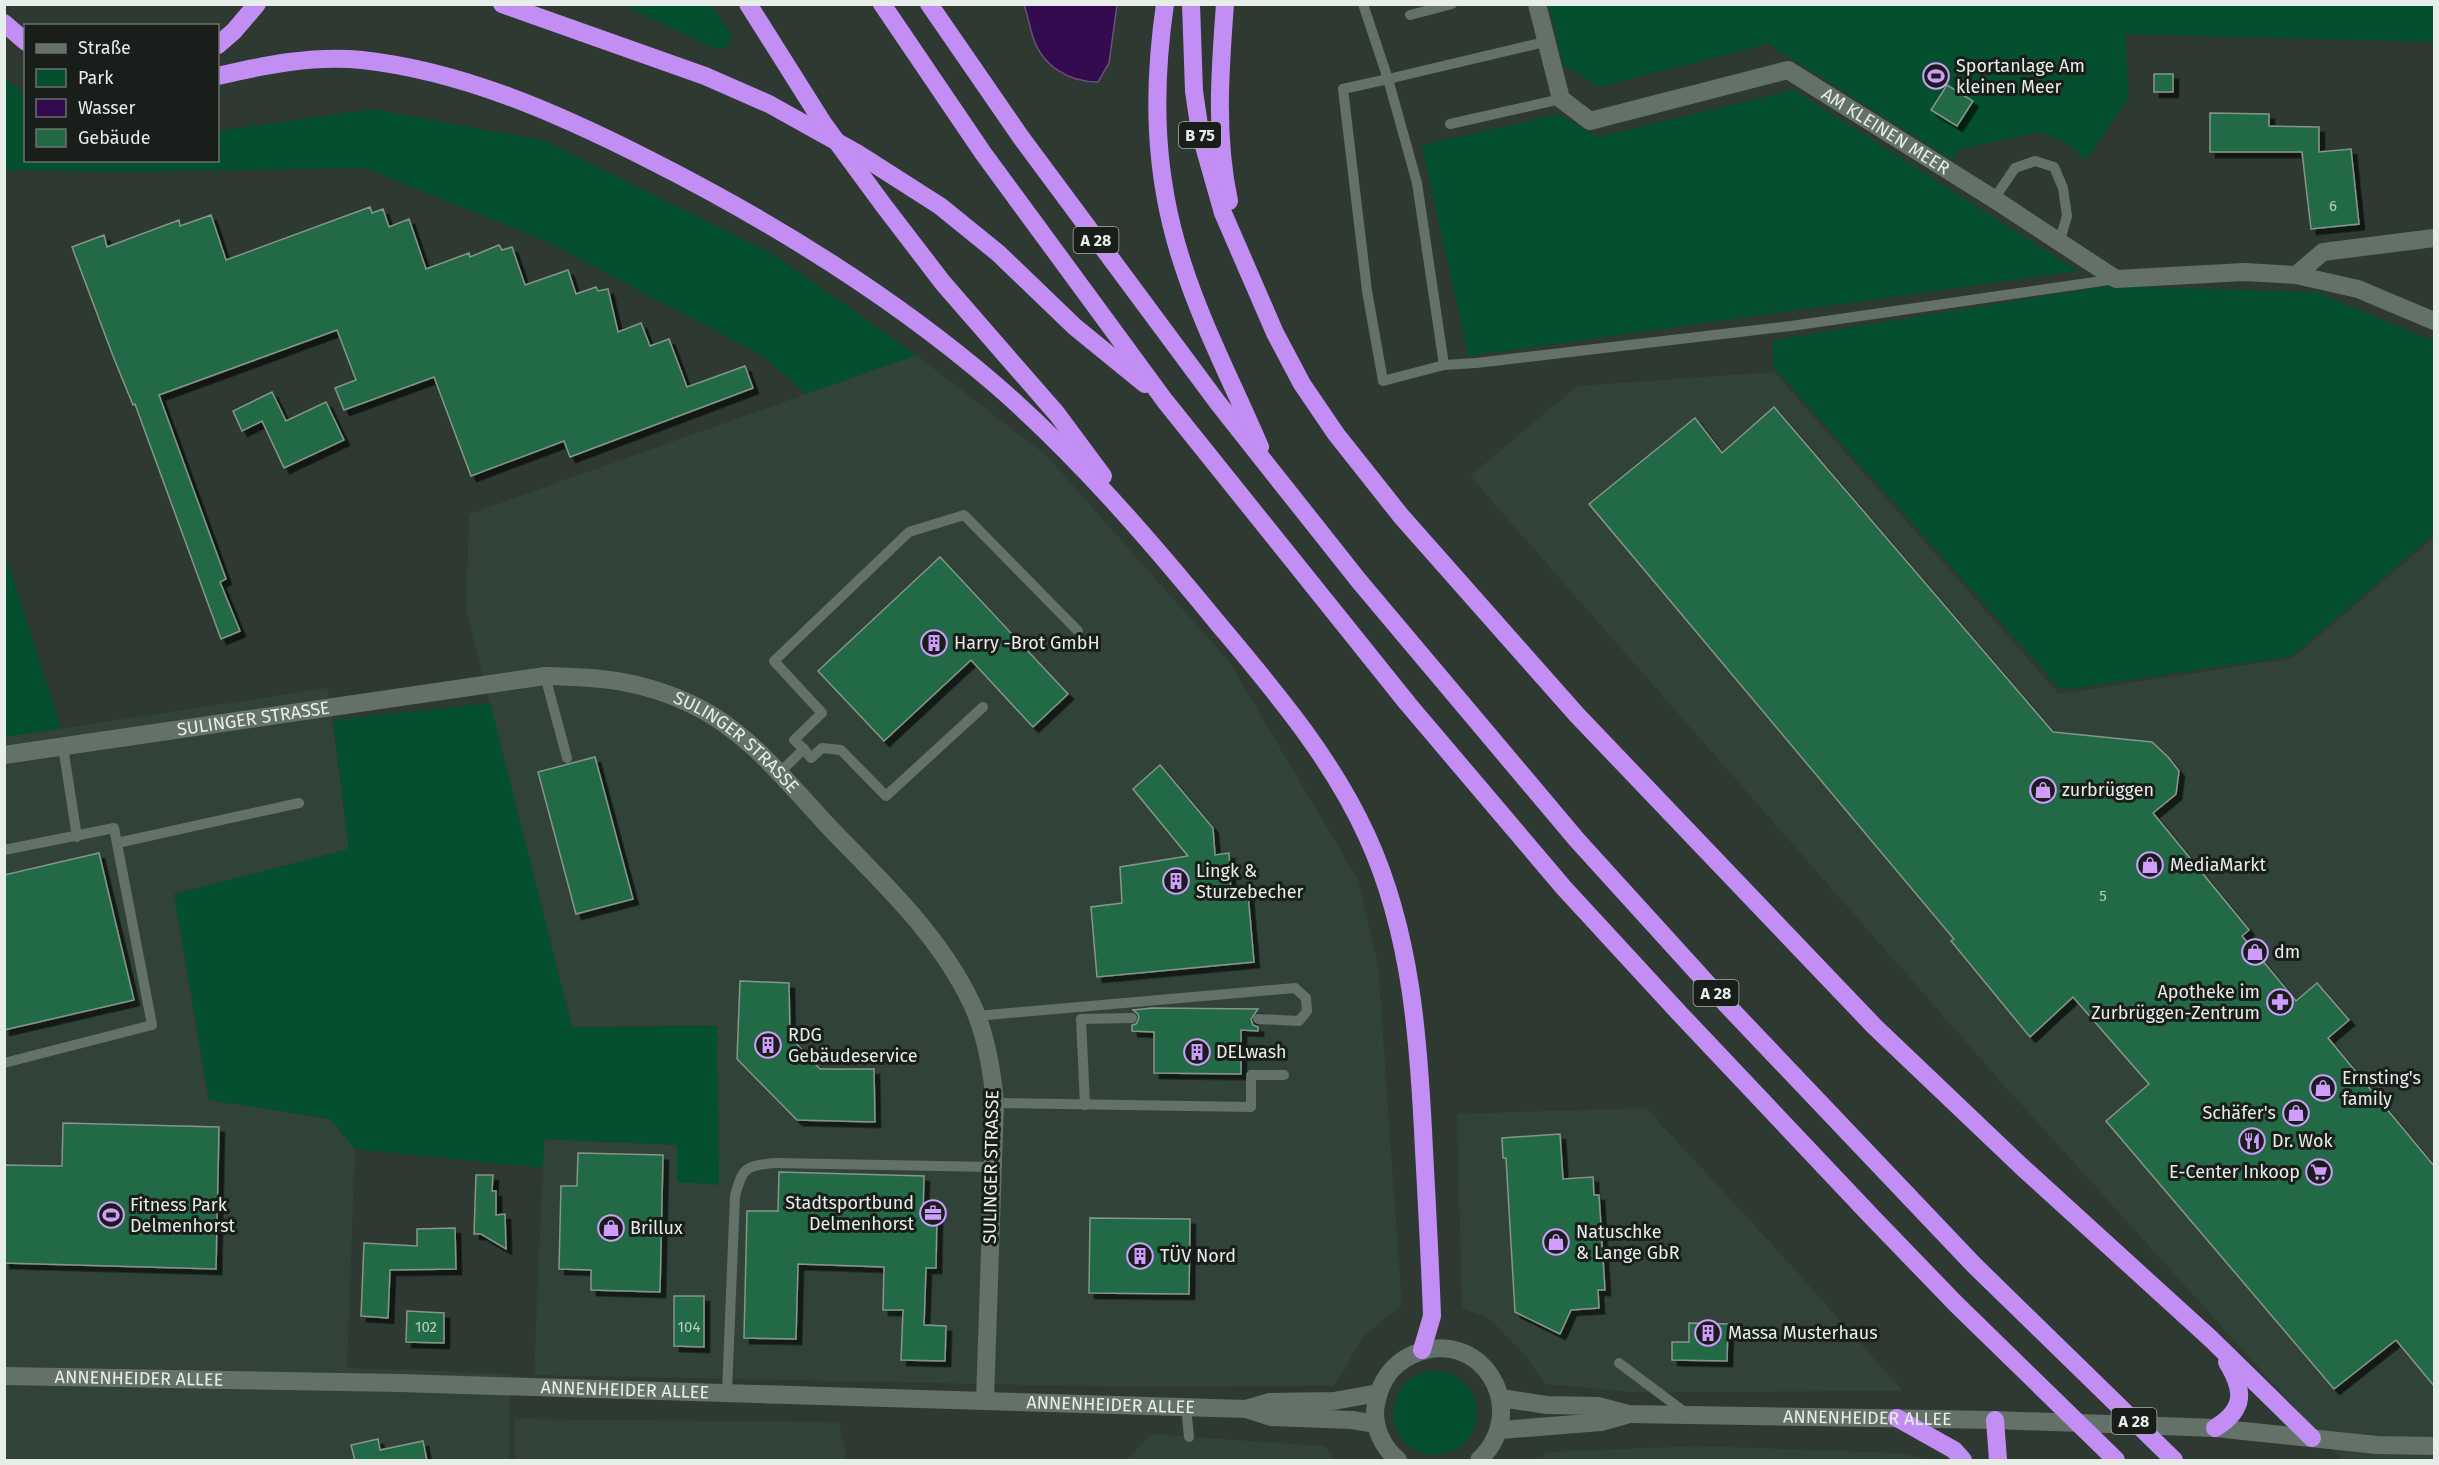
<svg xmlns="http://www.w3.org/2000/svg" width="2439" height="1465" font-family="'Fira Sans',sans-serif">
  <defs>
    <filter id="shadow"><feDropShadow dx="5.5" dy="5.5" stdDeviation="0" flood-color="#0009"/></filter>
  </defs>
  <rect width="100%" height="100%" fill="#2d3931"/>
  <g fill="#314338">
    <polygon points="916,355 1046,455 1230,663 1358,880 1378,965 1402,1305 1364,1336 1334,1386 1130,1387 534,1375 544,1139 678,1145 717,1026 572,1027 466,610 469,514"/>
    <polygon points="1774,372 2059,694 2293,658 2434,538 2434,1460 2342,1460 2001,1082 1470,476 1577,386"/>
    <polygon points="328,688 349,849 174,894 209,1100 330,1119 355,1149 347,1368 510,1374 510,1460 5,1460 5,737"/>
    <polygon points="1646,1108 1781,1254 1903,1391 1631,1392 1545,1384 1524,1354 1490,1319 1462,1308 1457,1114"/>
    <polygon points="515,1419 839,1422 847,1460 515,1460"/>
    <polygon points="1151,1434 1324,1446 1335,1460 1126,1460"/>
    <polygon points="1698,1446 1899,1453 1931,1460 1541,1460 1546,1452"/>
  </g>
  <g fill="#044f2e">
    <polygon points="2434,4 2434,42 2125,34 2129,98 2086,160 2065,142 2039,132 1960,149 1953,160 1768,44 1599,87 1563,65 1549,5"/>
    <polygon points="623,5 711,5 732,35 727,47 715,49"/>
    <polygon points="5,78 25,94 26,160 218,160 218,131 373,109 545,141 773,254 916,355 806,394 763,356 548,242 365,168 116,172 5,170"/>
    <polygon points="1794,90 2078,271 1468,356 1422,145 1559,114 1598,137"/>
    <polygon points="2108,286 2316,292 2434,341 2434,534 2292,656 2061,690 1773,367 1773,340"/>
    <polygon points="4,553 5,553 61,728 5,737"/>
    <polygon points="490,703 572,1027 717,1026 719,1185 677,1182 677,1145 544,1139 543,1168 355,1149 330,1119 209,1100 174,894 349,849 333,720"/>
    <circle cx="1435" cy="1413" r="42"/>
  </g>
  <path fill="#340b4f" stroke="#6a4f7d" stroke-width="1.5" d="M 1024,5 L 1117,5 L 1109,63 L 1098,82 C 1069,82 1042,66 1033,37 C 1029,26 1028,15 1024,5 Z"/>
  <g fill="#216944" stroke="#87958c" stroke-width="1.5" filter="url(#shadow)">
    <rect x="2154" y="74" width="19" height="18"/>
    <polygon points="1947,85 1973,101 1957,126 1931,110"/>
    <polygon points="2210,113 2269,114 2269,126 2319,127 2319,152 2351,149 2359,224 2311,229 2302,152 2210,152"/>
    <polygon points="370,207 372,213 383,209 389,227 409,219 426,269 469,253 470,257 499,245 502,250 512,247 525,285 568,270 576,294 596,287 598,291 608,289 618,332 641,323 650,346 669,339 687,387 745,366 753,388 570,457 564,441 471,476 434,377 344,410 335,388 356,380 337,330 159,395 226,579 220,582 240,631 221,639 135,404 133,405 113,356 72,247 104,235 107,247 179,220 180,226 211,215 226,260"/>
    <polygon points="272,392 286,421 326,402 344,440 284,468 262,421 242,431 233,411"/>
    <polygon points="1774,407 2053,732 2152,742 2168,757 2179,771 2176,794 2153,813 2249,930 2242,936 2296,1001 2317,983 2349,1020 2328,1038 2434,1166 2434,1386 2396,1340 2334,1389 2106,1121 2149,1084 2073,997 2030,1037 1951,941 1954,939 1589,504 1695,418 1722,453"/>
    <polygon points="940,557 1068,694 1033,727 971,660 884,741 818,671"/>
    <polygon points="595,757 633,899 576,914 538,772"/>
    <polygon points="1160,765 1213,828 1215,855 1229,853 1231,896 1248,894 1254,962 1097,977 1091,907 1122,903 1120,867 1188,856 1133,789"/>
    <polygon points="99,853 134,1000 4,1030 4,875"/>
    <polygon points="740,981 789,983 790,1037 820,1069 874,1069 875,1122 797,1120 737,1059"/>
    <polygon points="1152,1008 1258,1009 1251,1019 1253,1025 1258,1027 1258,1031 1241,1030 1241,1074 1154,1073 1154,1032 1132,1031 1132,1025 1136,1024 1139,1018 1138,1014 1133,1010"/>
    <polygon points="63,1123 219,1127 216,1269 4,1263 4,1165 62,1166"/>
    <polygon points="1560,1134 1563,1179 1593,1177 1594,1195 1599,1195 1605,1290 1598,1290 1599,1308 1571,1310 1560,1334 1515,1312 1506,1158 1503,1158 1502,1138"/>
    <polygon points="578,1153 663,1155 660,1292 591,1290 591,1270 559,1269 561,1186 577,1186"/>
    <polygon points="779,1172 924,1176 923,1213 937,1213 936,1268 926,1268 924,1325 946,1326 945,1361 901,1360 903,1310 883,1310 884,1267 798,1264 796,1339 744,1338 747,1211 778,1211"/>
    <polygon points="476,1175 493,1175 492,1191 496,1191 496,1215 505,1214 506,1249 481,1234 474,1234"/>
    <polygon points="1090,1218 1190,1219 1189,1294 1089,1293"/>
    <polygon points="455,1228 456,1269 390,1270 388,1318 361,1316 364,1243 417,1246 417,1229"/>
    <polygon points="674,1296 704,1296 704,1347 674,1346"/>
    <polygon points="407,1311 444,1313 444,1343 406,1342"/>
    <polygon points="1689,1323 1728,1324 1727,1361 1672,1360 1672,1342 1689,1342"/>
    <polygon points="378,1439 380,1450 423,1441 427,1461 355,1461 351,1445"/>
  </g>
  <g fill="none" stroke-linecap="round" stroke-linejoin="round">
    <g stroke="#647169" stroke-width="10">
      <polyline points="1363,4 1388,79 1343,89 1367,291 1383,381 1444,365 1476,363 1791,326 2116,279"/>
      <polyline points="1410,15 1452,4"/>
      <polyline points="1450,124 1561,99"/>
      <polyline points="1994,199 2015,168 2035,161 2054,167 2063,188 2067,216 2060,240"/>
      <polyline points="1444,365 1417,183 1388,79 1545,42"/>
      <polyline points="545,676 567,758"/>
      <polyline points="63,747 77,837"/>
      <polyline points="804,749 811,758 822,748 841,750 886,796 983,707"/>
      <polyline points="779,773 804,749 794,740 822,713 774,661 909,532 964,515 1078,631"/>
      <polyline points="117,843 299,803"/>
      <polyline points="4,850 114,828 152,1025 4,1063"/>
      <polyline points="976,1016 1295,988 1306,998 1307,1011 1299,1021 1258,1019"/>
      <polyline points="995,1103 1251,1107 1251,1075 1284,1075"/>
      <polyline points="1085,1105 1081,1019 1132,1018"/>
      <polyline points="1619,1363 1686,1413"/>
      <path d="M 727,1392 L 735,1196 C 743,1166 746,1166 775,1163 L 993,1167"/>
      <polyline points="1186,1407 1189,1437"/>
    </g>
    <g stroke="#647169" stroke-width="18">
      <path id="s1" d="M 1537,4 L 1561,99 L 1590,121 L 1788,70 L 1994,199 L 2116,279 L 2244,272 L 2296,275 L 2358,289 L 2434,321"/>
      <polyline points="2296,275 2323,252 2434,238"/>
      <path id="s2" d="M 4,755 L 545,676 C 600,677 640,680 691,704 C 747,730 788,783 829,827 C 881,881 938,933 971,1002 C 986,1033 992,1070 995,1103 L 985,1400"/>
      <path id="s3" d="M 4,1376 L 400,1383 L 1246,1409 L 1271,1417 L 1352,1420 L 1376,1424"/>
      <polyline points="1246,1409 1270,1402 1334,1401 1378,1393"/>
    </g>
    <g stroke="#647169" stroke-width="18">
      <path id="s4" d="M 1501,1398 L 1547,1405 L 1598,1406 L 1628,1414 L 1995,1420 L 2215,1428 L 2377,1445 L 2434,1446"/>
      <polyline points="1500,1430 1601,1422 1626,1415"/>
      <path d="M 1398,1460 C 1382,1447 1372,1425 1376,1404 C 1380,1382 1392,1364 1412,1355 C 1479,1324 1533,1408 1479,1460"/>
    </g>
    <g stroke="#c38ef3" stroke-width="18">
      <polyline points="502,4 705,76 769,104 857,153 940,206 998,253 1075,327 1145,384"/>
      <polyline points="748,4 823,123 884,206 943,283 1057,414 1103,476"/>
      <polyline points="882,4 983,153 1165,401 1408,704 1564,888 1682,1016 1871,1216 1956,1304 2116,1460"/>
      <polyline points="929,4 1020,136 1218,403 1359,581 1577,840 1725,1003 1974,1265 2174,1460"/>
      <path d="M 1165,4 C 1152,93 1154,176 1182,262 C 1202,325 1234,386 1260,447"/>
      <polyline points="1191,4 1194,91 1200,132 1223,213 1275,333 1302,384 1336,434 1401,516 1577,715 1875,1027 2021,1166 2211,1339 2312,1438"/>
      <path d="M 1225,4 C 1220,70 1215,136 1229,201"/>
      <polyline points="4,23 26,42"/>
      <polyline points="218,45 234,31 257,4"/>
      <path d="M 218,76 C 265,65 313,55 362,60 C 462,71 557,113 646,158 C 771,221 890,294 997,386 C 1078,457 1148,538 1216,621 C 1272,688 1330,755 1367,836 C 1412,934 1419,1043 1424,1150 C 1427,1205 1430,1260 1432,1316 L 1422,1350"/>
      <polyline points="1897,1418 1954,1450 1963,1460"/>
      <polyline points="1995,1420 1998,1460"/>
      <path d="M 2215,1428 C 2246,1409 2244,1390 2227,1362"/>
    </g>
  </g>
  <defs>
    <g id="stadium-ring" transform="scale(1.35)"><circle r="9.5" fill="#191e1b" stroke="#d09dff" stroke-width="1.5"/><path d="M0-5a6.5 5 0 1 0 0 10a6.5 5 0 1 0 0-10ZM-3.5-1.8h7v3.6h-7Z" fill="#d09dff"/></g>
    <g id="building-ring" transform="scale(1.35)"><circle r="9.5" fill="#191e1b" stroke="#d09dff" stroke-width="1.5"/><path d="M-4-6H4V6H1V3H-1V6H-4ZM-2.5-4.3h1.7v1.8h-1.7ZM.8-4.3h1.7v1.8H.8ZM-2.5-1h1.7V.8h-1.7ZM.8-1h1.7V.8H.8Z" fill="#d09dff"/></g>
    <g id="shop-ring" transform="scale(1.35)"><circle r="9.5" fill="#191e1b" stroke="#d09dff" stroke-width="1.5"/><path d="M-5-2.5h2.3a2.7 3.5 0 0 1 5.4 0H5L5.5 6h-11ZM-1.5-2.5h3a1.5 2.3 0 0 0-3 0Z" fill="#d09dff"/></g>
    <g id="pharmacy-ring" transform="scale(1.35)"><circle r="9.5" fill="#191e1b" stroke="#d09dff" stroke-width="1.5"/><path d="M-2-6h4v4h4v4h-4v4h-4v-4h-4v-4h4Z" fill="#d09dff"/></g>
    <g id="restaurant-ring" transform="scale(1.35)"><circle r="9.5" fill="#191e1b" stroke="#d09dff" stroke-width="1.5"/><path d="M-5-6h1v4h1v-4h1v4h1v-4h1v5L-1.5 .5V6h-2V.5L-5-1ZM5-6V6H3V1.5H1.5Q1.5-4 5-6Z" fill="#d09dff"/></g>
    <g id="supermarket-ring" transform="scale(1.35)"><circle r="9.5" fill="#191e1b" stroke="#d09dff" stroke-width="1.5"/><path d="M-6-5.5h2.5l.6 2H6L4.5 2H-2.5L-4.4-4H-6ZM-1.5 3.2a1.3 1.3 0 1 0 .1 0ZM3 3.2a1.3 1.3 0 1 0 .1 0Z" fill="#d09dff"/></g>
    <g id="office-ring" transform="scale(1.35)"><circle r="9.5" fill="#191e1b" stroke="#d09dff" stroke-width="1.5"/><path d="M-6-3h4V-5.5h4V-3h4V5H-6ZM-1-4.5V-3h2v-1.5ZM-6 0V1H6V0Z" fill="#d09dff"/></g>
  </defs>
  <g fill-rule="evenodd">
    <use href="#stadium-ring" x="1936" y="76"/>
    <use href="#building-ring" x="934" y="643"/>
    <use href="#shop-ring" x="2043" y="790"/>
    <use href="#shop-ring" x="2150" y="865"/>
    <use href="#building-ring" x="1176" y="881"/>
    <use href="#shop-ring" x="2255" y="952"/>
    <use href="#pharmacy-ring" x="2280" y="1002"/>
    <use href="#building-ring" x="768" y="1045"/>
    <use href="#building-ring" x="1197" y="1052"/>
    <use href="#shop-ring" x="2323" y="1088"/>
    <use href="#shop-ring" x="2296" y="1113"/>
    <use href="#restaurant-ring" x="2252" y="1141"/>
    <use href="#supermarket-ring" x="2319" y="1172"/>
    <use href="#office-ring" x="933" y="1213"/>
    <use href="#stadium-ring" x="111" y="1215"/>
    <use href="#shop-ring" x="611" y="1228"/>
    <use href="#shop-ring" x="1556" y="1242"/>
    <use href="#building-ring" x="1140" y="1256"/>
    <use href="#building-ring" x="1708" y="1333"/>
  </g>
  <g text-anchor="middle" stroke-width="6" stroke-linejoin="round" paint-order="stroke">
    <g font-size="15" fill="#b6cdc0">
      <text x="2333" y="211">6</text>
      <text x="2103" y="901">5</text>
      <text x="426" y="1332">102</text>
      <text x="689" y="1332">104</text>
    </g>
    <g fill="#191e1b" stroke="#a9b0ab" stroke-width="1.5">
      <rect x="1179" y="122" width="42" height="26" rx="4.5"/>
      <rect x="1073.5" y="227" width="45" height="26" rx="4.5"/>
      <rect x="1693.5" y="980" width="45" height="26" rx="4.5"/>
      <rect x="2111.5" y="1408" width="45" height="26" rx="4.5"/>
    </g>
    <g font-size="16" font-weight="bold" fill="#e7eee9">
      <text x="1200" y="141">B 75</text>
      <text x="1096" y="246">A 28</text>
      <text x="1716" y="999">A 28</text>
      <text x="2134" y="1427">A 28</text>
    </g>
    <g font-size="18" fill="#e7eee9" stroke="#191e1b" text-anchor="start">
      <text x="1956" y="72">Sportanlage Am<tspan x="1956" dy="21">kleinen Meer</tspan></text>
      <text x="954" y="649">Harry -Brot GmbH</text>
      <text x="2062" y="796">zurbrüggen</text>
      <text x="2170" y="871">MediaMarkt</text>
      <text x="1196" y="877">Lingk &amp;<tspan x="1196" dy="21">Sturzebecher</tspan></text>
      <text x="2274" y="958">dm</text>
      <text x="2260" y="998" text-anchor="end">Apotheke im<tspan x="2260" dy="21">Zurbrüggen-Zentrum</tspan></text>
      <text x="788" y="1041">RDG<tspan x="788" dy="21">Gebäudeservice</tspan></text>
      <text x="1216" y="1058">DELwash</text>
      <text x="2342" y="1084">Ernsting's<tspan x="2342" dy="21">family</tspan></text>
      <text x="2276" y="1119" text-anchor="end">Schäfer's</text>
      <text x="2272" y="1147">Dr. Wok</text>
      <text x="2300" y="1178" text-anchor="end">E-Center Inkoop</text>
      <text x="914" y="1209" text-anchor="end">Stadtsportbund<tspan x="914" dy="21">Delmenhorst</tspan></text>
      <text x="130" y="1211">Fitness Park<tspan x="130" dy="21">Delmenhorst</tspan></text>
      <text x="630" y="1234">Brillux</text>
      <text x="1576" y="1238">Natuschke<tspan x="1576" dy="21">&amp; Lange GbR</tspan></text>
      <text x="1160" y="1262">TÜV Nord</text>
      <text x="1728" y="1339">Massa Musterhaus</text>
    </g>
    <g font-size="18" fill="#e7eee9" stroke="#191e1b">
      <text dy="6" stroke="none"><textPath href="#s1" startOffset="454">AM KLEINEN MEER</textPath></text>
      <text dy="6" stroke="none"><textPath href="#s2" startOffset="252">SULINGER STRASSE</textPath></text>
      <text dy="6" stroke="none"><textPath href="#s2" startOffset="756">SULINGER STRASSE</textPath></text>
      <text transform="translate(991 1167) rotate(-89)" y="6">SULINGER STRASSE</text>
      <text dy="6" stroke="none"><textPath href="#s3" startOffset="135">ANNENHEIDER ALLEE</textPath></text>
      <text dy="6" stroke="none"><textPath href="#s3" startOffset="621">ANNENHEIDER ALLEE</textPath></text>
      <text dy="6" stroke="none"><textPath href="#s3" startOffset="1107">ANNENHEIDER ALLEE</textPath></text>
      <text dy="6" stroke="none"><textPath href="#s4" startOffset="368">ANNENHEIDER ALLEE</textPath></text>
    </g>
  </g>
  <rect width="2439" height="1465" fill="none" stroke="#e7eee9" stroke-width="12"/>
  <rect x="24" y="24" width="195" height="138" fill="#191e1b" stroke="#6b716d" stroke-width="1.5"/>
  <rect x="36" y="44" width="30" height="9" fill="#647169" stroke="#6b716d" stroke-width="1.5"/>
  <text x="78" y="54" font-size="18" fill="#e7eee9">Straße</text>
  <rect x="36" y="69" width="30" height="18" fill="#044f2e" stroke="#6b716d" stroke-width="1.5"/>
  <text x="78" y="84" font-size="18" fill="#e7eee9">Park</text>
  <rect x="36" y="99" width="30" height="18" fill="#340b4f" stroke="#6b716d" stroke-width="1.5"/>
  <text x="78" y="114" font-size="18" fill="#e7eee9">Wasser</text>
  <rect x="36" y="129" width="30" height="18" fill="#216944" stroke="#6b716d" stroke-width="1.5"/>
  <text x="78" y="144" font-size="18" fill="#e7eee9">Gebäude</text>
</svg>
